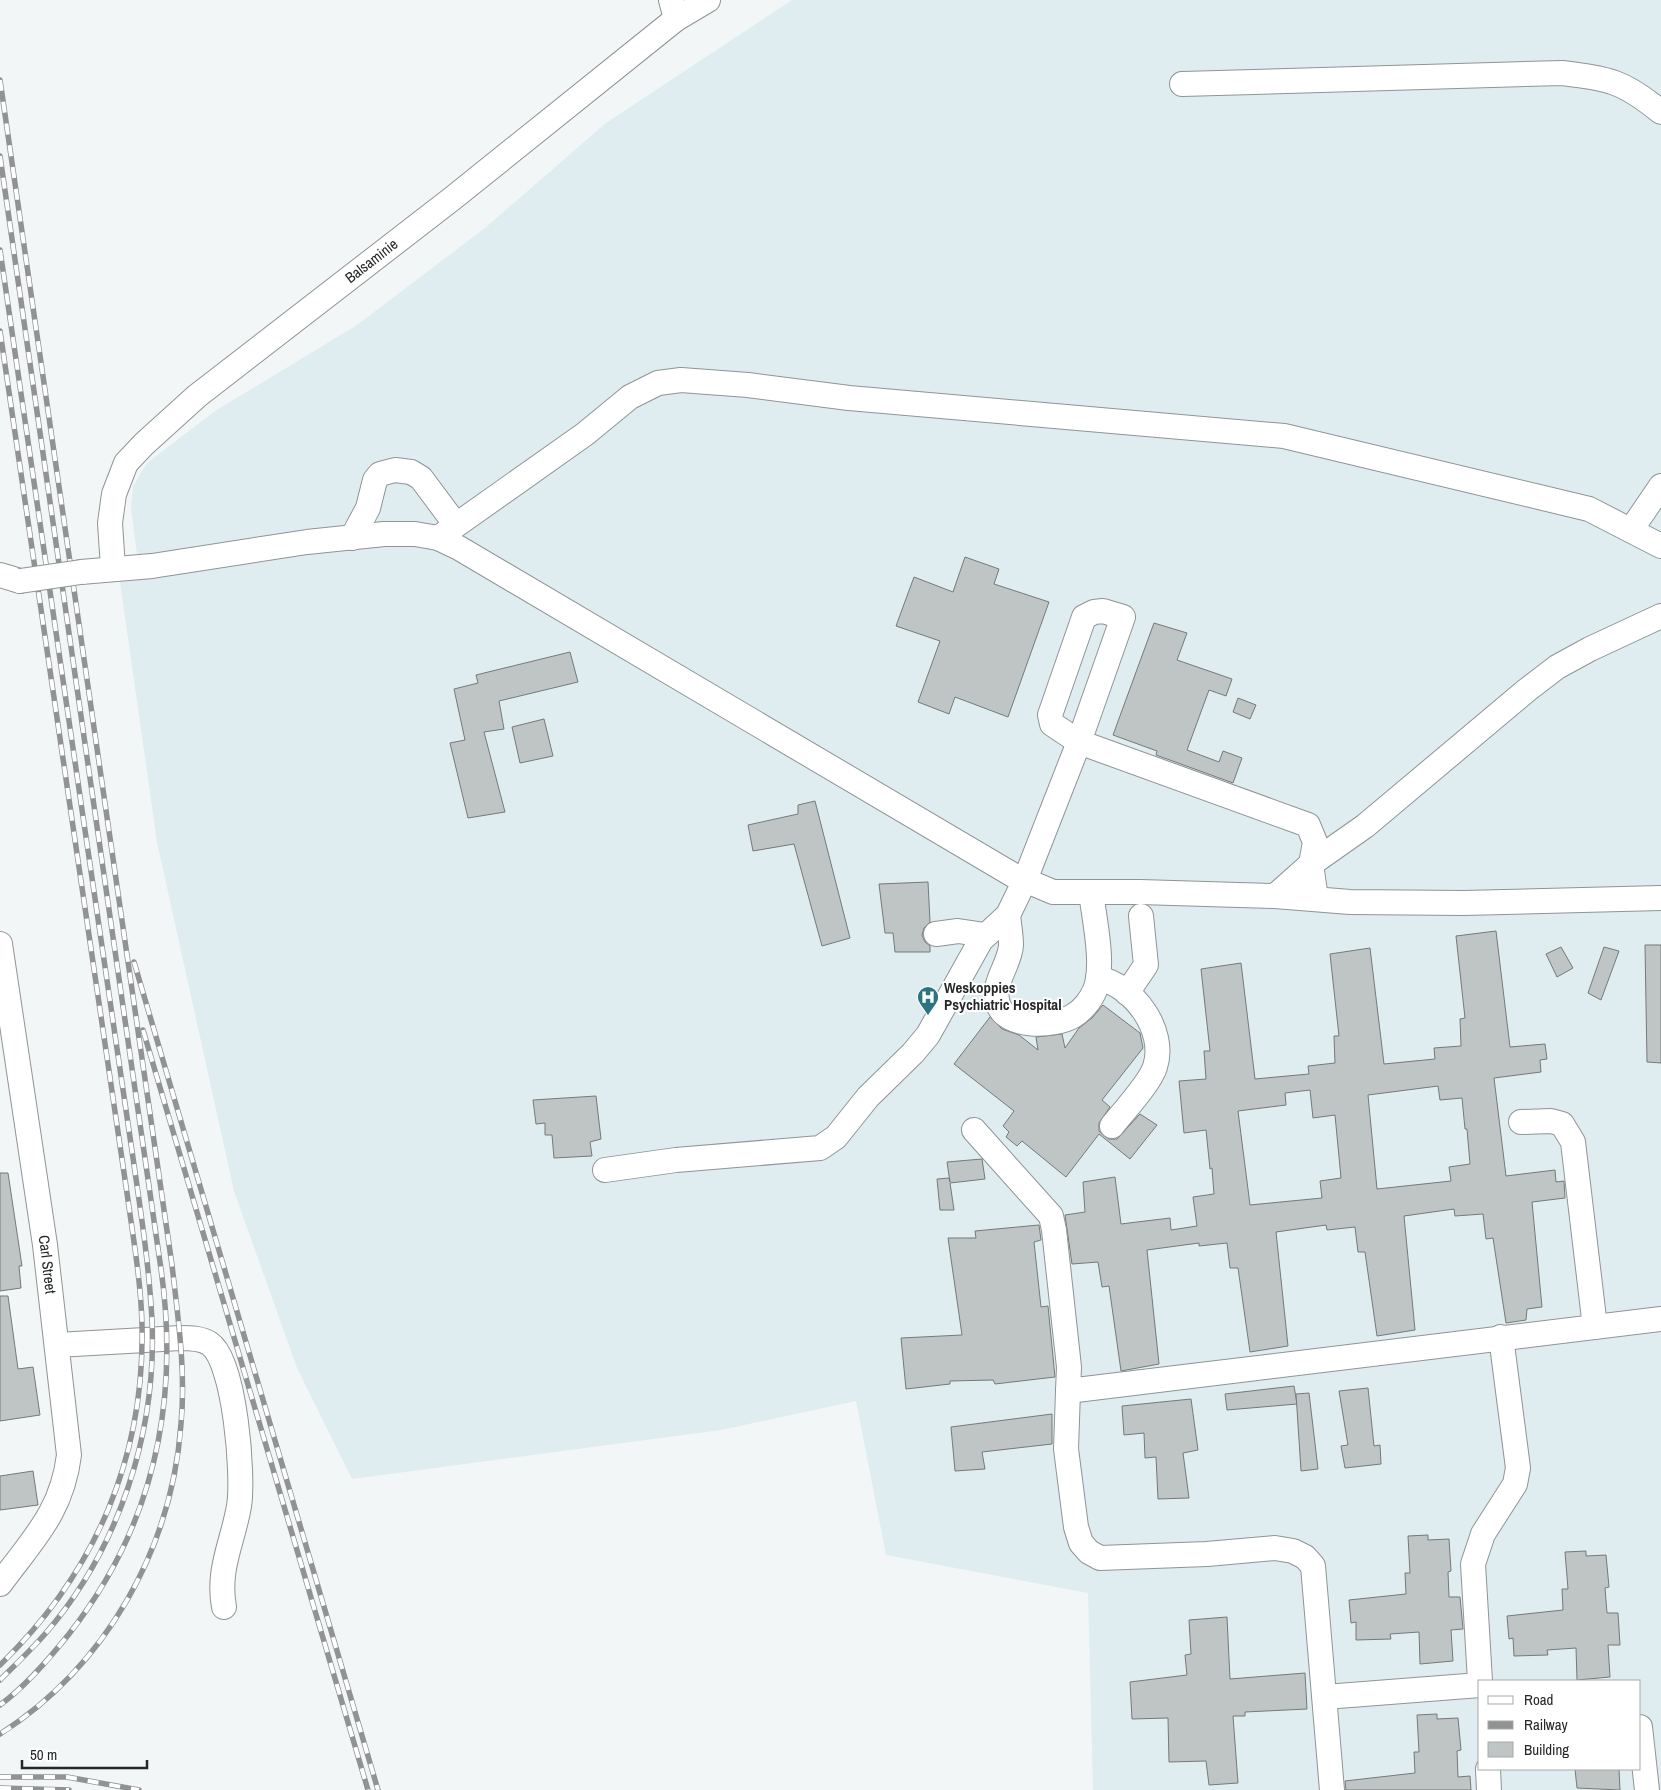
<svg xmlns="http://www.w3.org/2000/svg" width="1661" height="1790" font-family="'Archivo Narrow',sans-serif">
  <rect width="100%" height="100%" fill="#f2f6f7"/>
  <path fill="#dfedf0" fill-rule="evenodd" d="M 792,0 L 1661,0 L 1661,1790 L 1093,1790 L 1088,1593 L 886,1555 L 856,1401 L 721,1430 L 352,1479 L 297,1368 L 234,1191 L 157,842 L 120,582 L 140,579 L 131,507 L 133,486 L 147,463 L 215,411 L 357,325 L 485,228 L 606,123 ZM 1480,1681 L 1640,1681 L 1640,1769 L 1480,1769 Z"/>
  <g fill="#bfc4c4" stroke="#757979" fill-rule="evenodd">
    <polygon points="965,557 999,569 994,584 1049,602 1008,717 955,697 949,714 918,702 940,641 896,626 914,577 953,592"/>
    <polygon points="1154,623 1187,633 1177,660 1232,679 1226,696 1209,690 1187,750 1219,762 1223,751 1242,758 1233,783 1156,755 1157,751 1113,735"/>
    <polygon points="570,652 578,682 499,701 504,729 484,732 505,812 468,818 450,743 465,740 454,689 478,683 476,675"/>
    <polygon points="1238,698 1256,705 1250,719 1233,712"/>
    <polygon points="544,719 553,756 520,763 512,727"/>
    <polygon points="815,801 850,938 822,946 794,844 753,851 748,825 798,814 798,805"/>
    <polygon points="928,882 930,922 924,928 922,935 925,942 930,946 930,952 895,952 893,933 885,933 879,884"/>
    <path d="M 1496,931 L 1510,1047 L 1545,1044 L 1547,1059 L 1540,1060 L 1541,1072 L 1494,1078 L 1506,1176 L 1555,1170 L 1556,1182 L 1564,1181 L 1565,1198 L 1532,1202 L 1542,1307 L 1527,1309 L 1526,1320 L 1506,1323 L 1493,1238 L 1486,1239 L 1483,1214 L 1455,1216 L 1454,1209 L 1404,1216 L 1415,1330 L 1377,1336 L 1365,1252 L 1358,1252 L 1355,1227 L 1327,1230 L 1326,1225 L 1276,1232 L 1288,1346 L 1250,1352 L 1238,1268 L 1230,1268 L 1227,1243 L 1199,1246 L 1199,1243 L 1147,1250 L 1159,1364 L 1121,1371 L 1109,1286 L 1102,1287 L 1098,1262 L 1072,1264 L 1065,1215 L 1085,1212 L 1083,1182 L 1115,1177 L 1121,1224 L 1170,1218 L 1171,1230 L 1197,1226 L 1193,1197 L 1214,1194 L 1212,1168 L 1210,1169 L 1206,1130 L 1184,1133 L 1179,1081 L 1206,1079 L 1204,1051 L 1210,1051 L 1201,969 L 1241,963 L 1255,1079 L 1309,1074 L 1308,1066 L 1335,1063 L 1334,1036 L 1339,1036 L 1330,954 L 1370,948 L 1384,1064 L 1435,1059 L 1434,1048 L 1461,1046 L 1460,1019 L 1465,1018 L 1456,936 ZM 1438,1086 L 1440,1100 L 1462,1098 L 1465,1129 L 1467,1129 L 1470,1164 L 1449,1167 L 1451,1181 L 1377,1189 L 1368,1095 ZM 1310,1090 L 1313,1118 L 1335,1115 L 1341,1178 L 1320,1181 L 1322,1198 L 1250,1205 L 1238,1111 L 1286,1105 L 1285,1093 Z"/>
    <polygon points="1645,945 1661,945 1661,1063 1647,1062"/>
    <polygon points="1561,947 1573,968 1557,977 1546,954"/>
    <polygon points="1604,947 1619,951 1601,1000 1588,993"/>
    <polygon points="1103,1005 1140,1033 1143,1048 1102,1100 1110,1107 1099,1123 1099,1131 1109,1139 1117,1139 1140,1114 1157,1125 1130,1159 1099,1134 1066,1177 1022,1141 1017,1146 1006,1137 1009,1132 1003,1126 1014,1111 954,1064 990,1017 1002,1029 1019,1035 1038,1050 1036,1037 1062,1034 1065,1048 1079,1028 1092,1018"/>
    <polygon points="596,1096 601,1139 590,1142 592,1156 554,1158 552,1135 545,1135 545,1123 536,1124 533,1100"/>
    <polygon points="982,1159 985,1179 950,1183 954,1210 940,1210 937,1179 949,1178 950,1182 947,1162"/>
    <polygon points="0,1173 8,1173 22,1266 19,1266 21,1288 0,1291"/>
    <polygon points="1039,1225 1041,1240 1034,1242 1041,1307 1048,1306 1055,1377 995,1384 993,1380 950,1381 950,1384 906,1389 901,1338 962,1335 948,1238 976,1238 975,1231"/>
    <polygon points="0,1296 8,1296 18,1369 33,1367 40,1415 0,1421"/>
    <polygon points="1294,1386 1297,1404 1227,1410 1225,1394"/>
    <polygon points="1368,1388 1374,1446 1380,1445 1381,1464 1345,1468 1341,1446 1348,1445 1339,1391"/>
    <polygon points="1309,1393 1318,1469 1301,1471 1296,1394"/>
    <polygon points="1191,1399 1198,1450 1183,1453 1189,1498 1158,1499 1156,1457 1145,1458 1144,1433 1124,1435 1122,1406"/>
    <polygon points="1052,1414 1052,1444 982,1452 985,1469 955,1471 951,1427"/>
    <polygon points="33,1471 38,1505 0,1510 0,1476"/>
    <polygon points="1428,1535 1428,1540 1449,1539 1451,1571 1448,1572 1449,1597 1460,1597 1463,1629 1451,1630 1453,1661 1420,1664 1419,1632 1390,1634 1391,1639 1356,1640 1356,1622 1351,1623 1349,1600 1406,1594 1405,1573 1410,1573 1408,1536"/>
    <polygon points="1586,1551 1586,1556 1606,1555 1609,1587 1605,1588 1607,1613 1618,1613 1620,1645 1608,1645 1610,1677 1577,1680 1576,1648 1547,1650 1548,1655 1514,1656 1513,1638 1509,1639 1507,1616 1563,1610 1562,1589 1568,1589 1565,1552"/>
    <polygon points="1227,1617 1230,1679 1305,1673 1307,1709 1245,1712 1245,1716 1233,1716 1238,1783 1209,1785 1206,1761 1169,1762 1168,1718 1132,1719 1130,1682 1187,1675 1185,1655 1191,1654 1189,1620"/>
    <polygon points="1437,1714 1437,1719 1458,1718 1461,1750 1457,1751 1458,1777 1470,1776 1471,1790 1346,1790 1345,1781 1415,1773 1414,1752 1419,1752 1417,1715"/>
    <polygon points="1575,1769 1619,1769 1620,1790 1577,1788"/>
  </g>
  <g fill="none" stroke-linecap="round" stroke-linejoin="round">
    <g stroke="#909495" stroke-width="26">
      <g id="minor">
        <polyline points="671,0 676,19"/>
        <path d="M 1182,84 L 1562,73 C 1610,79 1623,81 1661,112"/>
        <polyline points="1631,530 1661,486"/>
        <polyline points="352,538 368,508 375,480 380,474 395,470 411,472 421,478 456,525"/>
        <polyline points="438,538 585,434 630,397 658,383 681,380 748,385 849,398 1284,436 1589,509 1661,546"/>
        <path id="s1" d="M 113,568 L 110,523 L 114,494 L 126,463 L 144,444 L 197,396 L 453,198 L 676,19 L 708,0"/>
        <polyline points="81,572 152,566 307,542 384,534 415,534 438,538 459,548 1013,875 1053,892 1140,892 1275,896 1350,902 1463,903 1661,898"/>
        <polyline points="0,575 20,581"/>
        <polyline points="1275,896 1311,864 1365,826 1527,690 1557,667 1590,649 1661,616"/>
        <path d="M 1008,915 C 1009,925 1011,935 1011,945 C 1010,965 991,983 998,1004 C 1006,1029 1054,1027 1073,1016 C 1082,1011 1091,1000 1095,990 C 1105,966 1094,918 1091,892"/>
        <polyline points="936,934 958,931 985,935"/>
        <path id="s2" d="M 0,944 L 45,1245 L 69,1455 C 62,1512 33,1539 0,1584"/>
        <path d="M 1098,978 C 1133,985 1167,1030 1155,1067 C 1150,1083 1123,1112 1112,1126"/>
        <polyline points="1127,993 1146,965 1141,916"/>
        <polyline points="1521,1122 1551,1121 1562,1124 1573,1142 1595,1327"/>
        <polyline points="974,1130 1051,1216 1054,1230 1069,1367 1068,1391 1661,1319"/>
        <polyline points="605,1170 676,1160 820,1148 836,1137 868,1097 913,1053 928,1035 981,940 1008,915 1025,880 1079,742 1123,617 1103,611 1094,612 1084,617 1050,715 1052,724 1079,742 1308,825 1315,842 1311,864 1316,899"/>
        <path d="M 57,1345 L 180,1338 C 190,1338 202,1338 210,1344 C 235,1361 244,1477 239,1506 C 233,1542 217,1569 224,1607"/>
        <polyline points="1068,1391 1066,1449 1076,1527 1081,1543 1089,1552 1100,1558 1207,1554 1275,1548 1293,1551 1305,1557 1313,1566 1332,1790"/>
        <polyline points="1480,1681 1473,1564 1483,1534 1515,1484 1518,1468 1501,1337"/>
        <polyline points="1325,1697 1480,1685"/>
        <polyline points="1640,1727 1647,1790"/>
        <polyline points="1488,1769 1489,1790"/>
      </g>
    </g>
    <use href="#minor" stroke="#fff" stroke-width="24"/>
    <g stroke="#909293" stroke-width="5.5">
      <g id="rail">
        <path d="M 0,80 L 172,1265 C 178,1318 186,1371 181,1424 C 172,1549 106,1666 0,1734"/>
        <path d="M 0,156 L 161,1269 C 180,1403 153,1527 69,1634 C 49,1659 26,1686 0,1705"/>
        <path d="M 0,250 L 132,1151 C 140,1207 149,1263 152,1320 C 157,1432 119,1549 45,1634 C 31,1650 15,1665 0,1680"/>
        <path d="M 0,331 L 127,1193 C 133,1237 141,1281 142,1325 C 145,1458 95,1573 0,1665"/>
        <polyline points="134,962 378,1790"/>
        <polyline points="143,1030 368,1790"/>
        <polyline points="0,1777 67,1777 139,1790"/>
        <polyline points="0,1788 69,1790"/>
      </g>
    </g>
    <use href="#rail" stroke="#fff" stroke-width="4" stroke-dasharray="11" stroke-linecap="butt"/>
    <g stroke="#909495" stroke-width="26" stroke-linecap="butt">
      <polyline id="minor-bridge" points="20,581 81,572"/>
    </g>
    <use href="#minor-bridge" stroke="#fff" stroke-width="24"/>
  </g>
  <defs>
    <g id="hospital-pin" transform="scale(1.125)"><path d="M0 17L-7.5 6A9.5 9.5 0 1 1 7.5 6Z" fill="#2d7481" stroke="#fff"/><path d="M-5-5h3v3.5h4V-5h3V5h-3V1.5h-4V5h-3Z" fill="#fff"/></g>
  </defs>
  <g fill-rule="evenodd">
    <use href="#hospital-pin" x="928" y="997"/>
  </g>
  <g text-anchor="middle" stroke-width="4" stroke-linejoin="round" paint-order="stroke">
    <g font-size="15" fill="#262728" stroke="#fff">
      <text dy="5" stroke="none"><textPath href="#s1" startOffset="426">Balsaminie</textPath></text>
      <text dy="5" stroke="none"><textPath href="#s2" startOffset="324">Carl Street</textPath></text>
    </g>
    <g font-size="15" font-weight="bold" fill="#262728" stroke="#fff" text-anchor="start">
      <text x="944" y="993">Weskoppies<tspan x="944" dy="17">Psychiatric Hospital</tspan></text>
    </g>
  </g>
  <rect x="1478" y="1680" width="162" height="90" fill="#ffffff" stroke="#a8a9a9"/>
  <rect x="1488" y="1696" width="25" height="8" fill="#ffffff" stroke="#a8a9a9"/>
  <text x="1524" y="1705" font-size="15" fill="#262728">Road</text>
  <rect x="1488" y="1721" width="25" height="8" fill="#909293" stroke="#a8a9a9"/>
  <text x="1524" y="1730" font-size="15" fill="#262728">Railway</text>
  <rect x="1488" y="1742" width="25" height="15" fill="#bfc4c4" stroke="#a8a9a9"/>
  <text x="1524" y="1755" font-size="15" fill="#262728">Building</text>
  <path d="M22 1760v8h125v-8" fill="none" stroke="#262728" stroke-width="2.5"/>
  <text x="30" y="1760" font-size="15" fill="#262728" stroke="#ffffff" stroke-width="4" paint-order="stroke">50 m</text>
</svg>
